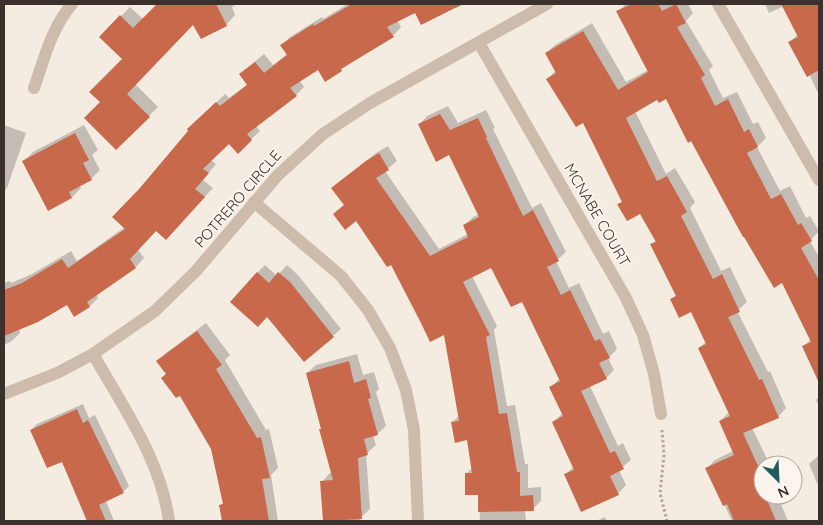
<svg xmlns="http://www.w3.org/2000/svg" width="823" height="525" font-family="Quicksand,sans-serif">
  <rect width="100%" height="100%" fill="#f4ebe1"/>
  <g fill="#0003">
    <polygon points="158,4 237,4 232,7 235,15 226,25 201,38 194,23 135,84 158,107 116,149 102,102 124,59 101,37 130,7 143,19"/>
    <polygon points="348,4 464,4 456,8 455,7 416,11 397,20 401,27 393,36 349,62 341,70 325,80 318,68 299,80 304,87 296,95 256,126 260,131 238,152 229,142 211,160 216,164 203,180 213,188 174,230 157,230 138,250 144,258 136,267 96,294 98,298 90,306 75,315 68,303 19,329 20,333 12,341 4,345 4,283 10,281 11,283 32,274 71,251 77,261 125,227 140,189 197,121 225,94 229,98 248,84 240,74 264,54 273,65 287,54 282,45 290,37 322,17 323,19"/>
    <polygon points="626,4 688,4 693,13 686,21 713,66 709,70 723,98 737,92 753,124 758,122 766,138 757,147 780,191 790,186 806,218 810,216 819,231 810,241 819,257 819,380 803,347 811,339 783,281 666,97 658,98 635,111 666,174 675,168 695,202 690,208 721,271 730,267 747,302 737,311 768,372 770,371 786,408 778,417 752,428 770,465 763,465 763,495 777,495 788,521 732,521 707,468 715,460 733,451 720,421 729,412 699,348 707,341 692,310 672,299 677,294 652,244 656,240 640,212 619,205 623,201 584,121 548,79 556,70 547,53 555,45 592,23 626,82 648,70 618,12"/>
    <polygon points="765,4 819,4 819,95 809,74 790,42 798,34 784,6 769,13"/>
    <polygon points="448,106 458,123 486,110 495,128 493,129 532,208 541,203 566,252 556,261 569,288 579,283 603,334 609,331 617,349 608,358 614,370 606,378 590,386 618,446 623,443 631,460 619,470 626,485 618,494 565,475 574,466 553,422 563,413 551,387 559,379 522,300 492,266 472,276 497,326 494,330 507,406 515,405 525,464 528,464 528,488 541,487 541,501 533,509 525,510 526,521 480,521 479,494 466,474 473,467 468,439 452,422 459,416 445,334 391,263 356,220 334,214 345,204 332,188 376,153 388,146 397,161 385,171 439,249 468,234 464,226 473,217 479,214 450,154 419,125 427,116"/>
    <polygon points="4,125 26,133 7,188 4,191"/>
    <polygon points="84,125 98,150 92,155 100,170 91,179 79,185 81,188 72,197 49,209 24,161 33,152"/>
    <polygon points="265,265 277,276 287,265 298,275 341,329 304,360 257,273"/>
    <polygon points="206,323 230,355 225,360 266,430 269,429 278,468 271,475 278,521 223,521 221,505 224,502 212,448 167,374 158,361 166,353"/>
    <polygon points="357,354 363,375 374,372 379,389 376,392 386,426 377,434 373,435 376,445 366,454 370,509 360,518 360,521 324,521 322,482 330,473 333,473 320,430 322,428 307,373 316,365"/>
    <polygon points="819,397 819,407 816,400"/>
    <polygon points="83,404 89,418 95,415 129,486 123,492 106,501 114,521 88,521 62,460 31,430 37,424"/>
    <polygon points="819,455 819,488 809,464"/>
    <polygon points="605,517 607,521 596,521"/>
  </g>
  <g fill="#c8694b">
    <polygon points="157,4 216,4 227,26 201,39 193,25 127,94 150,117 116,150 84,118 100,102 89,92 122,59 99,37 120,15 133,28"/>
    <polygon points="352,4 463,4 421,25 415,13 387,27 394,37 341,69 342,71 325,82 318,70 290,88 297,96 247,134 252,140 238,154 229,144 203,169 209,173 195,189 205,197 166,240 156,231 130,259 136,268 87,302 90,307 74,317 67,305 38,322 4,336 4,290 22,283 62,259 68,268 125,229 112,217 139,189 188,131 187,129 216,102 220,106 247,85 239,74 255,62 264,73 287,55 280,45 313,24 314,26"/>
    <polygon points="632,4 658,4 662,11 676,4 686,23 677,27 705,75 701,78 715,106 728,99 744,132 749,129 758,147 747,153 771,199 781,194 798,225 801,223 812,241 801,248 819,280 819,383 802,346 811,342 782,283 774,288 744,237 743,237 691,141 688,143 666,99 659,103 657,100 626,118 657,181 667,176 687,212 681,216 713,279 722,274 740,312 728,317 759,380 762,379 779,418 743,433 763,477 763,495 765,495 776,521 734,521 727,504 723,506 705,468 734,455 719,421 730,416 698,348 706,344 691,312 679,318 670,299 676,296 650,244 656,242 640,214 627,221 617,204 622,202 583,123 576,127 546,79 556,73 545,53 583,31 618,90 648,72 616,11"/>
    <polygon points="781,4 819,4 819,70 807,77 788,42 798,37"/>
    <polygon points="440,114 450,130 478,118 487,137 486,138 523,216 533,210 559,261 547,267 561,295 570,290 595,341 600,339 610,358 599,363 607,379 581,391 610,453 615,451 624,469 610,476 619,495 581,512 564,474 574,470 552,422 563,416 549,387 560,381 522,302 511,307 491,268 463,282 490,335 486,337 499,414 507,413 517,472 520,472 520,496 533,495 534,511 478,512 478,495 465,495 465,473 472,473 467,440 455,443 451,422 459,421 444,335 430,342 421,323 391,265 387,267 356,221 345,230 333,214 344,205 331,188 366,161 379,153 389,170 376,178 430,256 468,237 463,225 479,217 449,155 436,162 418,124"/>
    <polygon points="75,133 89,160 83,163 92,180 69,192 72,198 48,211 22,161"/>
    <polygon points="257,272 269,283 278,272 290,282 334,337 304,362 267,317 258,327 230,302"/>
    <polygon points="197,331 222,365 216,369 257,438 261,437 270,478 262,479 269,521 222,521 219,505 223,504 211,449 180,396 176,398 161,378 166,374 156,361"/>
    <polygon points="349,361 354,383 366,379 371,398 368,399 378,435 364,439 368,455 358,458 362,519 323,521 320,481 333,480 319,429 321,429 306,373"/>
    <polygon points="77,409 83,423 88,420 124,493 99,505 106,521 87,521 62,462 47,468 30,430"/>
  </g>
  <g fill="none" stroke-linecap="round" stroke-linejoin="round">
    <polyline stroke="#b9a596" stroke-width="3" stroke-dasharray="2.5 2.5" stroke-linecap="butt" points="662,430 664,455 660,493 667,521"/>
    <g stroke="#cdbbac" stroke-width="12">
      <polyline points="718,4 819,180"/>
      <polyline points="479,43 626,298 643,335 654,374 661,414"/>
      <path d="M 34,88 C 44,59 52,27 72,4"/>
      <polyline points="254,202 341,276 368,310 390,348 406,390 414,430 418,521"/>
      <path d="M 93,354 C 123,407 161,460 169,521"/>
      <polyline points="4,394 57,373 93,354 155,311 196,271 278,175 323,134 370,103 547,4"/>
    </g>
  </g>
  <g text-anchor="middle" stroke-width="4" stroke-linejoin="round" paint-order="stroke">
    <g font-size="15" fill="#3b302b" stroke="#fbf5ee">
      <text transform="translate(238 199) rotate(-49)" y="5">POTRERO CIRCLE</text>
      <text transform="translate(597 215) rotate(60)" y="5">MCNABE COURT</text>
    </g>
  </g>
  <rect width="823" height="525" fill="none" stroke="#3b302b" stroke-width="10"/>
  <g transform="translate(778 480) rotate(156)"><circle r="24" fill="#fbf5ee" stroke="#aea6a0"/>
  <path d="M0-4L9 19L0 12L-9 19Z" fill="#1f5a5e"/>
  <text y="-8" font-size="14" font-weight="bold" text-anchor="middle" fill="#3b302b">N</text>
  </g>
</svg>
